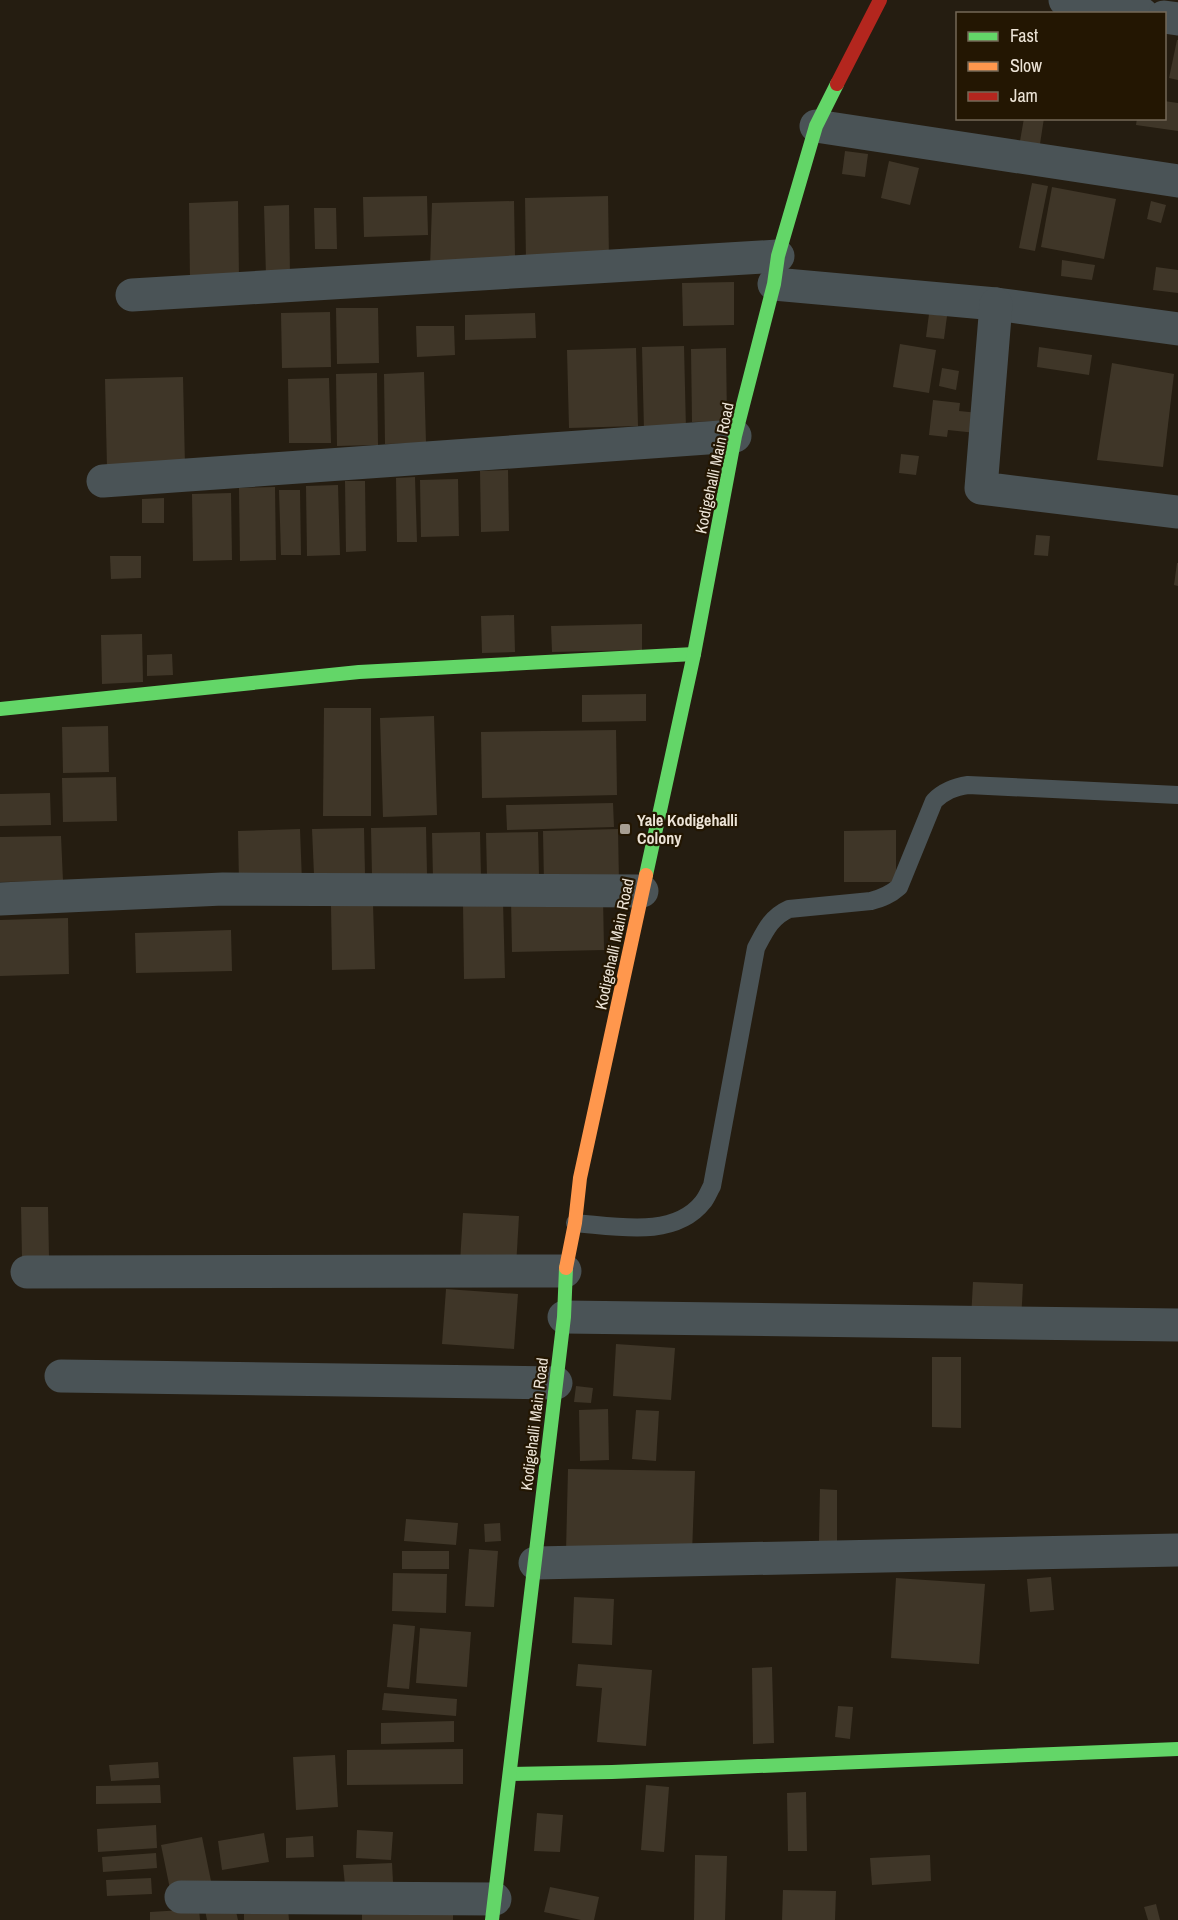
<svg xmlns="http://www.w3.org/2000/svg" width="1178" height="1920" font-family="'Archivo Narrow',sans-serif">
  <rect width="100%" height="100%" fill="#251d11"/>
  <g fill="#3f3628">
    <polygon points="1177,40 1178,40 1178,80 1169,78"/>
    <polygon points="1164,101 1178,103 1178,131 1136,125 1137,118 1164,118"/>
    <polygon points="1024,118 1044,118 1040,144 1020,141"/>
    <polygon points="845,151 868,154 865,177 842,174"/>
    <polygon points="889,161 919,168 910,205 881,198"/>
    <polygon points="1032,183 1048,186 1035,251 1019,248"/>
    <polygon points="1052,187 1116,199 1104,259 1041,247"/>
    <polygon points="427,196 428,235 364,237 363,197"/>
    <polygon points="608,196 609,258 526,260 525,198"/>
    <polygon points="238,201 239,279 190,280 189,203"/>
    <polygon points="514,201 515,256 430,269 432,203"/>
    <polygon points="1151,201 1166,205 1161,223 1147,219"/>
    <polygon points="289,205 290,276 266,276 264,206"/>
    <polygon points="314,208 336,208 337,249 315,249"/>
    <polygon points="1062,260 1095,265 1092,280 1061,276"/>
    <polygon points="1156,267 1178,270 1178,293 1153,290"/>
    <polygon points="734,282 734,325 683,326 682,283"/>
    <polygon points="336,308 378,308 379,363 337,364"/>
    <polygon points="330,312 331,367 282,368 281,313"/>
    <polygon points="535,313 536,338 465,340 465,315"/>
    <polygon points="929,314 947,316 944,339 926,337"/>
    <polygon points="416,326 454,326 455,355 417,357"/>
    <polygon points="900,344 936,350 929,393 893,387"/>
    <polygon points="684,346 686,430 644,431 642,347"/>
    <polygon points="1039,347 1092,355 1089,375 1037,367"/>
    <polygon points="636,348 638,426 569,428 567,350"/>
    <polygon points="726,348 727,421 692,422 691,349"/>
    <polygon points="1112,363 1174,374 1163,467 1097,460"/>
    <polygon points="942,368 959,371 956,390 939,386"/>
    <polygon points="424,372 426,443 385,444 384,374"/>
    <polygon points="377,373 378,445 337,446 336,374"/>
    <polygon points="183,377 185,466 107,468 105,379"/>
    <polygon points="329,378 331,443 289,443 288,379"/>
    <polygon points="933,400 960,403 959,411 979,413 976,433 948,430 947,437 929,435"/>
    <polygon points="901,454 919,456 916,475 899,473"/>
    <polygon points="508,470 509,531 481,532 480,471"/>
    <polygon points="415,477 417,542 397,542 396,478"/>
    <polygon points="458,479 459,536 421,537 420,480"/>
    <polygon points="345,481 365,481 366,551 346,552"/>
    <polygon points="338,485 340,555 307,556 306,486"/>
    <polygon points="275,487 276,560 240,561 239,488"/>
    <polygon points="279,490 300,490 301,555 281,555"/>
    <polygon points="231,493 232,560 193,561 192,494"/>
    <polygon points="164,498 164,523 142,523 142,499"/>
    <polygon points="1036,535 1050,536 1048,556 1034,555"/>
    <polygon points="110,556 141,556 141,578 111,579"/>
    <polygon points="1177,563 1178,563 1178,586 1174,585"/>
    <polygon points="514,615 515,652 482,653 481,616"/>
    <polygon points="642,624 642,650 552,652 551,626"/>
    <polygon points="142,634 143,682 102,684 101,635"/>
    <polygon points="172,654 173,675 147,676 147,655"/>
    <polygon points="646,694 646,721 582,722 582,695"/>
    <polygon points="324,708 371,708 371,816 323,816"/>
    <polygon points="434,716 437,815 383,817 380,718"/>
    <polygon points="108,726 109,772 63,773 62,727"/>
    <polygon points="616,730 617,795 482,798 481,732"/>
    <polygon points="116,777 117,821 63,822 62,778"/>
    <polygon points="50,793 51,825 0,826 0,794"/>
    <polygon points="613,803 614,827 507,830 506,805"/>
    <polygon points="426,827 427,874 372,876 371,828"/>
    <polygon points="364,828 365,874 314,875 312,829"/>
    <polygon points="300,829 302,882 239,883 238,831"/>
    <polygon points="618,829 619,883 544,885 543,831"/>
    <polygon points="896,830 896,882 844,882 844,831"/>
    <polygon points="480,832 481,878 433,879 432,833"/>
    <polygon points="538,832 539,876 487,877 486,833"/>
    <polygon points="61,836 63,881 0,882 0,837"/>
    <polygon points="603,897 604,950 512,952 511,899"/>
    <polygon points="503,901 505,978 464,979 463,902"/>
    <polygon points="373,904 375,969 332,970 331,905"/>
    <polygon points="68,918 69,974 0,976 0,920"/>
    <polygon points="231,930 232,971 136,973 135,933"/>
    <polygon points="21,1207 48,1207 49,1257 22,1258"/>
    <polygon points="463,1213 519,1216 516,1267 460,1263"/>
    <polygon points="973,1282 1023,1284 1021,1322 971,1319"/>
    <polygon points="446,1289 518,1294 514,1349 442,1344"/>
    <polygon points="616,1344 675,1348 671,1400 613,1396"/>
    <polygon points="932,1357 961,1357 961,1428 932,1427"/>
    <polygon points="576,1386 593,1388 591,1403 574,1402"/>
    <polygon points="608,1409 609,1460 580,1461 579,1410"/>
    <polygon points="636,1410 659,1411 656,1461 632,1459"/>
    <polygon points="568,1469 695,1471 692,1554 566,1552"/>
    <polygon points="820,1489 837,1490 837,1541 819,1541"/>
    <polygon points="406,1519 458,1523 456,1545 404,1541"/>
    <polygon points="500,1523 501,1541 485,1542 484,1524"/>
    <polygon points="469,1549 498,1551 494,1607 465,1606"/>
    <rect x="402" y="1551" width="47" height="18"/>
    <polygon points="393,1573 447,1574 446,1613 392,1611"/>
    <polygon points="1051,1577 1054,1610 1030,1612 1027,1579"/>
    <polygon points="896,1578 985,1584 979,1664 891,1658"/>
    <polygon points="574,1597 614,1599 612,1645 572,1643"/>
    <polygon points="393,1624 415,1626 409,1689 387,1687"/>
    <polygon points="420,1628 471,1632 467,1687 416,1683"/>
    <polygon points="578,1664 652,1670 646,1746 597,1742 602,1688 576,1686"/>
    <polygon points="772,1667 774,1743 753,1744 752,1668"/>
    <polygon points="384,1693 457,1699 456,1716 382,1710"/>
    <polygon points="838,1706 853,1707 850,1739 835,1737"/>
    <polygon points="454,1721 454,1742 381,1744 381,1723"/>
    <polygon points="463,1749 463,1784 347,1785 347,1750"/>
    <polygon points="335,1755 338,1807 296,1810 293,1757"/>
    <polygon points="158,1762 159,1778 111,1781 109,1765"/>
    <polygon points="160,1785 161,1803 96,1804 96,1786"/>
    <polygon points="646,1785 669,1787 664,1852 641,1850"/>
    <polygon points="806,1792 807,1851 788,1851 787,1793"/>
    <polygon points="537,1813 563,1815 560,1852 534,1851"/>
    <polygon points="156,1825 157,1848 98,1852 97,1829"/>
    <polygon points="357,1830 393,1832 391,1860 356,1858"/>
    <polygon points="264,1833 269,1862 222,1870 218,1841"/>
    <polygon points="313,1836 314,1857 286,1858 286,1838"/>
    <polygon points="202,1837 211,1881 170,1889 161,1845"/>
    <polygon points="156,1853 157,1868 103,1872 102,1857"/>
    <polygon points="695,1855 727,1856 725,1920 694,1920"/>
    <polygon points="930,1855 931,1881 872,1885 870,1858"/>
    <polygon points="392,1863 393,1882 345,1885 343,1865"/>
    <polygon points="151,1878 152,1894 107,1896 106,1880"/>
    <polygon points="550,1887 599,1897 594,1920 581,1920 544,1912"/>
    <polygon points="783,1890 836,1891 835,1920 782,1920"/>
    <polygon points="233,1899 238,1920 207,1920 204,1905"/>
    <polygon points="1156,1904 1160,1920 1148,1920 1144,1907"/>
    <polygon points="453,1908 453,1920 362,1920 362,1909"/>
    <polygon points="199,1909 200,1920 150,1920 150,1912"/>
    <polygon points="288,1909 289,1920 244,1920 244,1914"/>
  </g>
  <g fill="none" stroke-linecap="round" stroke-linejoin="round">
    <path stroke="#4a5356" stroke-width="18" d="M 575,1223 C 615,1226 674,1239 703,1202 C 707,1197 709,1191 712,1186 L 756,948 C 765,931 771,917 789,909 L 871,901 C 882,898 890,895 899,887 L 934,801 C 944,791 954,787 968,785 L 1178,795"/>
    <g stroke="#4a5356" stroke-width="33">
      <polyline points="1065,0 1142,14"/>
      <polyline points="1164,17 1178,19"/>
      <polyline points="816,126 1178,181"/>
      <polyline points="774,284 996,304 1178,329"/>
      <polyline points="132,295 778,256"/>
      <polyline points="996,304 981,488 1178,512"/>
      <polyline points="103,481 735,436"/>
      <polyline points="0,899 223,889 642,891"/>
      <polyline points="27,1272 565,1271"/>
      <polyline points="564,1317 1178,1325"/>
      <polyline points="61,1376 556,1383"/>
      <polyline points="535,1563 1178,1550"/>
      <polyline points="181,1897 495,1899"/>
    </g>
    <g stroke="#63d668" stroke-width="14">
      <polyline points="0,709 359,672 694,654"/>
      <polyline points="646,875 694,654 735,436 774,284 778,256 816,126 837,84"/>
      <polyline points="510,1774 612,1772 1178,1749"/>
      <polyline points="492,1920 564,1317 566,1268"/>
    </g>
    <polyline stroke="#ff974d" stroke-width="14" points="566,1268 575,1223 580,1178 646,875"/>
    <polyline stroke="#b3261e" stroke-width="14" points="837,84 880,0"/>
  </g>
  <rect fill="#a79e92" stroke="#231602" stroke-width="2" x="619" y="823" width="12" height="12" rx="3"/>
  <g text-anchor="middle" stroke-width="4.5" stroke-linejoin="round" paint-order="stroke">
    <g font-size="16" fill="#ede4d7" stroke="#231602">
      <text transform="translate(714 468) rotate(-78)" y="6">Kodigehalli Main Road</text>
      <text transform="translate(614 944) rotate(-78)" y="6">Kodigehalli Main Road</text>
      <text transform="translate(534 1424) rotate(-83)" y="6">Kodigehalli Main Road</text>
    </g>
    <g font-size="16" font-weight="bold" fill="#ede4d7" stroke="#231602" text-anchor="start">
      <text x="637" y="826">Yale Kodigehalli<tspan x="637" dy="18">Colony</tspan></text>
    </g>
  </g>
  <rect x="956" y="12" width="210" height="108" fill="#231602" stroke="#746857" stroke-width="1.5"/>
  <rect x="968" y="32" width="30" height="9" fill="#63d668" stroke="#746857" stroke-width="1.5"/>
  <text x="1010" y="42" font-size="18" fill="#ede4d7">Fast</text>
  <rect x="968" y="62" width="30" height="9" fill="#ff974d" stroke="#746857" stroke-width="1.5"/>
  <text x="1010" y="72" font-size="18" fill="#ede4d7">Slow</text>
  <rect x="968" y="92" width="30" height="9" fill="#b3261e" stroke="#746857" stroke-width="1.5"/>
  <text x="1010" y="102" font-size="18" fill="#ede4d7">Jam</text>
</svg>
